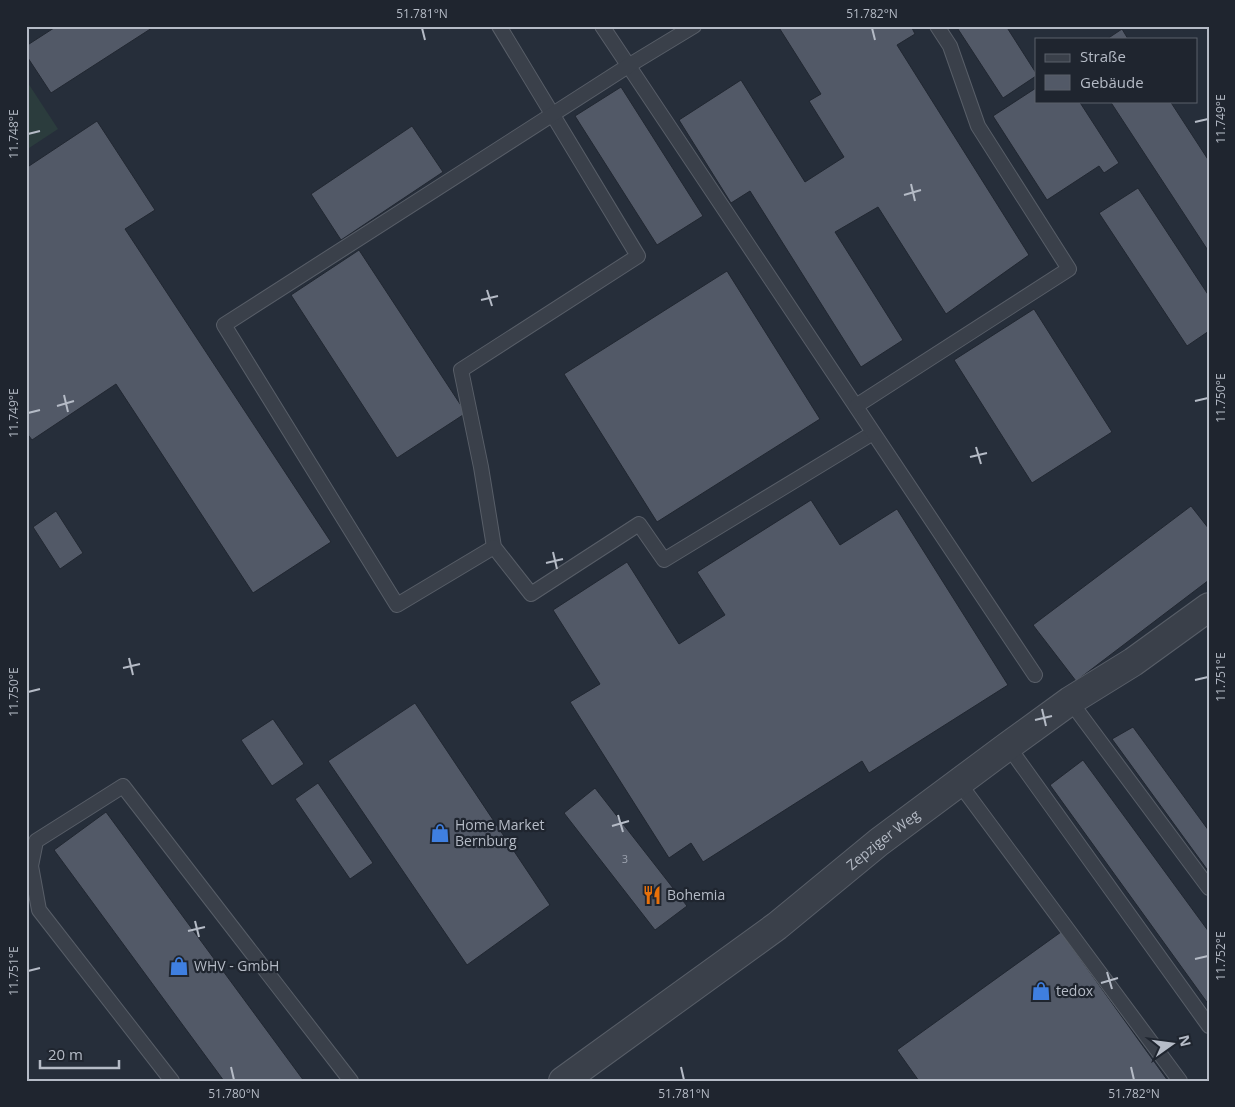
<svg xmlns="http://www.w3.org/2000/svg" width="1235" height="1107" font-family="'Open Sans',sans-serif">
  <rect width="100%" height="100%" fill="#262e3a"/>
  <polygon fill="#2b3c3d" points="26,80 58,129 26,150"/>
  <g fill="#525967" stroke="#212731">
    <polygon points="57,26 155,26 51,93 26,55 26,46"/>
    <polygon points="778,26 911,26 915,34 897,45 1029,255 946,314 878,207 835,232 903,340 861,367 750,191 731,203 679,120 741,80 805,182 844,157 809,101 821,94"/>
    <polygon points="956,26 1006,26 1036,73 1036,76 1003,98"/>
    <polygon points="1122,29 1128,39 1107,39"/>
    <polygon points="621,87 703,216 657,245 575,116"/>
    <polygon points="1036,88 1036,101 1079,101 1119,163 1104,173 1099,166 1047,200 993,116"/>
    <polygon points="1110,101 1170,101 1209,161 1209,252"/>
    <polygon points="97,121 155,210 125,229 331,542 253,593 116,384 32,440 26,432 26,168"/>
    <polygon points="412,126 443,172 341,240 311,194"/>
    <polygon points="1138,188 1209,296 1209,331 1187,346 1099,213"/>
    <polygon points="359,250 466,413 397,458 291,295"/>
    <polygon points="727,271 820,419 657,522 564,374"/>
    <polygon points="1034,309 1112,432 1032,483 954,360"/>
    <polygon points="811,500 840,545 897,509 1008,685 869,773 862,761 703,862 691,843 669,858 570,702 600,684 553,610 627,562 679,644 725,615 697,572"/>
    <polygon points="1191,506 1209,529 1209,580 1076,681 1033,625"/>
    <polygon points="56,511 83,553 60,569 33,527"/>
    <polygon points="415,703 550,905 467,965 328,761"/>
    <polygon points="273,719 304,764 272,786 241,740"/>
    <polygon points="1133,727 1209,831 1209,872 1112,739"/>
    <polygon points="1083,760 1209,932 1209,1005 1050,785"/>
    <polygon points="318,783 373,863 350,879 295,799"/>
    <polygon points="595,788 687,906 655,930 564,813"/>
    <polygon points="106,812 304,1081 224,1081 54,850"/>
    <polygon points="1061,932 1168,1081 919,1081 897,1050"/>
  </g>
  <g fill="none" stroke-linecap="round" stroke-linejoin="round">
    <g stroke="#585e68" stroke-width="16">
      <g id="service">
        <polyline points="499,26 638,256 461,370 481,467 494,547 531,594 639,524 664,560 873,433"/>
        <polyline points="602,26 1035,675"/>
        <polyline points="856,406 1069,269 978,126 950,46 937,26"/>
        <polyline points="494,547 397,605 224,325 628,66 694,26"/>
        <polyline points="1070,701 1209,888"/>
        <polyline points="1008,746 1209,1026"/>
        <polyline points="959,783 1180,1081"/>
        <polyline points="172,1081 39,910 31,866 36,841 123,786 351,1081"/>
      </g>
    </g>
    <g stroke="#585e68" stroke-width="30">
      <g id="tertiary">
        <path id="s1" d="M 563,1081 L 777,926 L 879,842 L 1008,746 L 1070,701 L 1133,662 L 1209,607"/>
      </g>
    </g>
    <use href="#service" stroke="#3a404a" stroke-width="14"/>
    <use href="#tertiary" stroke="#3a404a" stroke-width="28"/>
  </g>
  <path fill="none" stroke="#b5bbc6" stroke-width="2" d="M 422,28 L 425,40M 872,28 L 875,40M 1195,122 L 1208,119M 28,134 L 40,131M 911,184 L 915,201M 904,195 L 921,190M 487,290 L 492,306M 481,300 L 498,296M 64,395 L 68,412M 1195,401 L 1208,398M 57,406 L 74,401M 28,413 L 40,410M 976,447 L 981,464M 970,457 L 987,453M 553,552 L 557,569M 546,563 L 563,559M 129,658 L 133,675M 123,668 L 140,664M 1195,680 L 1208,677M 28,692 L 40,689M 1042,709 L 1046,726M 1035,720 L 1052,716M 618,815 L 623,832M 612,826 L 629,821M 195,921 L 199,937M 188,931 L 205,927M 1195,959 L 1208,956M 28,971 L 40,968M 1107,972 L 1112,989M 1101,983 L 1118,978M 231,1067 L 234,1080M 681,1067 L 684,1080M 1131,1067 L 1134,1080"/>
  <defs>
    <g id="shop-bare" transform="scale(1.5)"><path d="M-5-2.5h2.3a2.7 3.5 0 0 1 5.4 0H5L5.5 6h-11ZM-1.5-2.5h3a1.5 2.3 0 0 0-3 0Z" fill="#3f7fe0" stroke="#1f252f" stroke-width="2.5" paint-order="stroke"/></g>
    <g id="restaurant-bare" transform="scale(1.5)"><path d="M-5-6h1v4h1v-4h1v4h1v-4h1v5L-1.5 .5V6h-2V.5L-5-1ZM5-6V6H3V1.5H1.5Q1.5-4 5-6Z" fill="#e8710a" stroke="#1f252f" stroke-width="2.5" paint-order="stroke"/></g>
  </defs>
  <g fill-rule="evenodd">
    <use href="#shop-bare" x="440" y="833"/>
    <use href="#restaurant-bare" x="652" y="895"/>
    <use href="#shop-bare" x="179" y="966"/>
    <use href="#shop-bare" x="1041" y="991"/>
  </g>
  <g text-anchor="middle" stroke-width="4.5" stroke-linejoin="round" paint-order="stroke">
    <g font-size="11" fill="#9ca2ae">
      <text x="625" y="863">3</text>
    </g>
    <g font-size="14" fill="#b5bbc6" stroke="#1f252f" text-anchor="start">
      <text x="455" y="830">Home Market<tspan x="455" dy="16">Bernburg</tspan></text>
      <text x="667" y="900">Bohemia</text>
      <text x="194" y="971">WHV - GmbH</text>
      <text x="1056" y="996">tedox</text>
    </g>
    <g font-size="14" fill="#b5bbc6" stroke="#1f252f">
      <text dy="5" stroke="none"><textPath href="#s1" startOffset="401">Zepziger Weg</textPath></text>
    </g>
  </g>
  <rect width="1235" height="1107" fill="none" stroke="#1f252f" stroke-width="55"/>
  <rect x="1035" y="38" width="162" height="65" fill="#1f252f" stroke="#5b616b"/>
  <rect x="1045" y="54" width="25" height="8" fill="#3a404a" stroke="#5b616b"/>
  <text x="1080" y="62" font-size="15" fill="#b5bbc6">Straße</text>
  <rect x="1045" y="75" width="25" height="15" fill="#525967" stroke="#5b616b"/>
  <text x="1080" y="88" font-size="15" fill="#b5bbc6">Gebäude</text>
  <g transform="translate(1172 1044) rotate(76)" stroke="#1f252f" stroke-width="4" paint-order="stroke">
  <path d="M0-4L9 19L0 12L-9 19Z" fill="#b5bbc6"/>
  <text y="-8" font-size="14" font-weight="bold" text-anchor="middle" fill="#b5bbc6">N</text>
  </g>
  <path d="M40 1060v8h79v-8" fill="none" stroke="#b5bbc6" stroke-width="2.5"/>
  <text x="48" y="1060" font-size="15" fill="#b5bbc6" stroke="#1f252f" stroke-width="4" paint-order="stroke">20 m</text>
  <rect x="28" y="28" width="1180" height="1052" fill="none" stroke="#b5bbc6" stroke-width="2"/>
  <g font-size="12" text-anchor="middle" fill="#b5bbc6">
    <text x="422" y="18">51.781°N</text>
    <text x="872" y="18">51.782°N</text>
    <text transform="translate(1221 119) rotate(-90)" y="4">11.749°E</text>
    <text transform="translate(14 134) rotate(-90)" y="4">11.748°E</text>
    <text transform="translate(1221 398) rotate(-90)" y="4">11.750°E</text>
    <text transform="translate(14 413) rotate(-90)" y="4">11.749°E</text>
    <text transform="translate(1221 677) rotate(-90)" y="4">11.751°E</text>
    <text transform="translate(14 692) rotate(-90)" y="4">11.750°E</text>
    <text transform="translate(1221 956) rotate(-90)" y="4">11.752°E</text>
    <text transform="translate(14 971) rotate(-90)" y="4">11.751°E</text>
    <text x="234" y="1098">51.780°N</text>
    <text x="684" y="1098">51.781°N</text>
    <text x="1134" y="1098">51.782°N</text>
  </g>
</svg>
